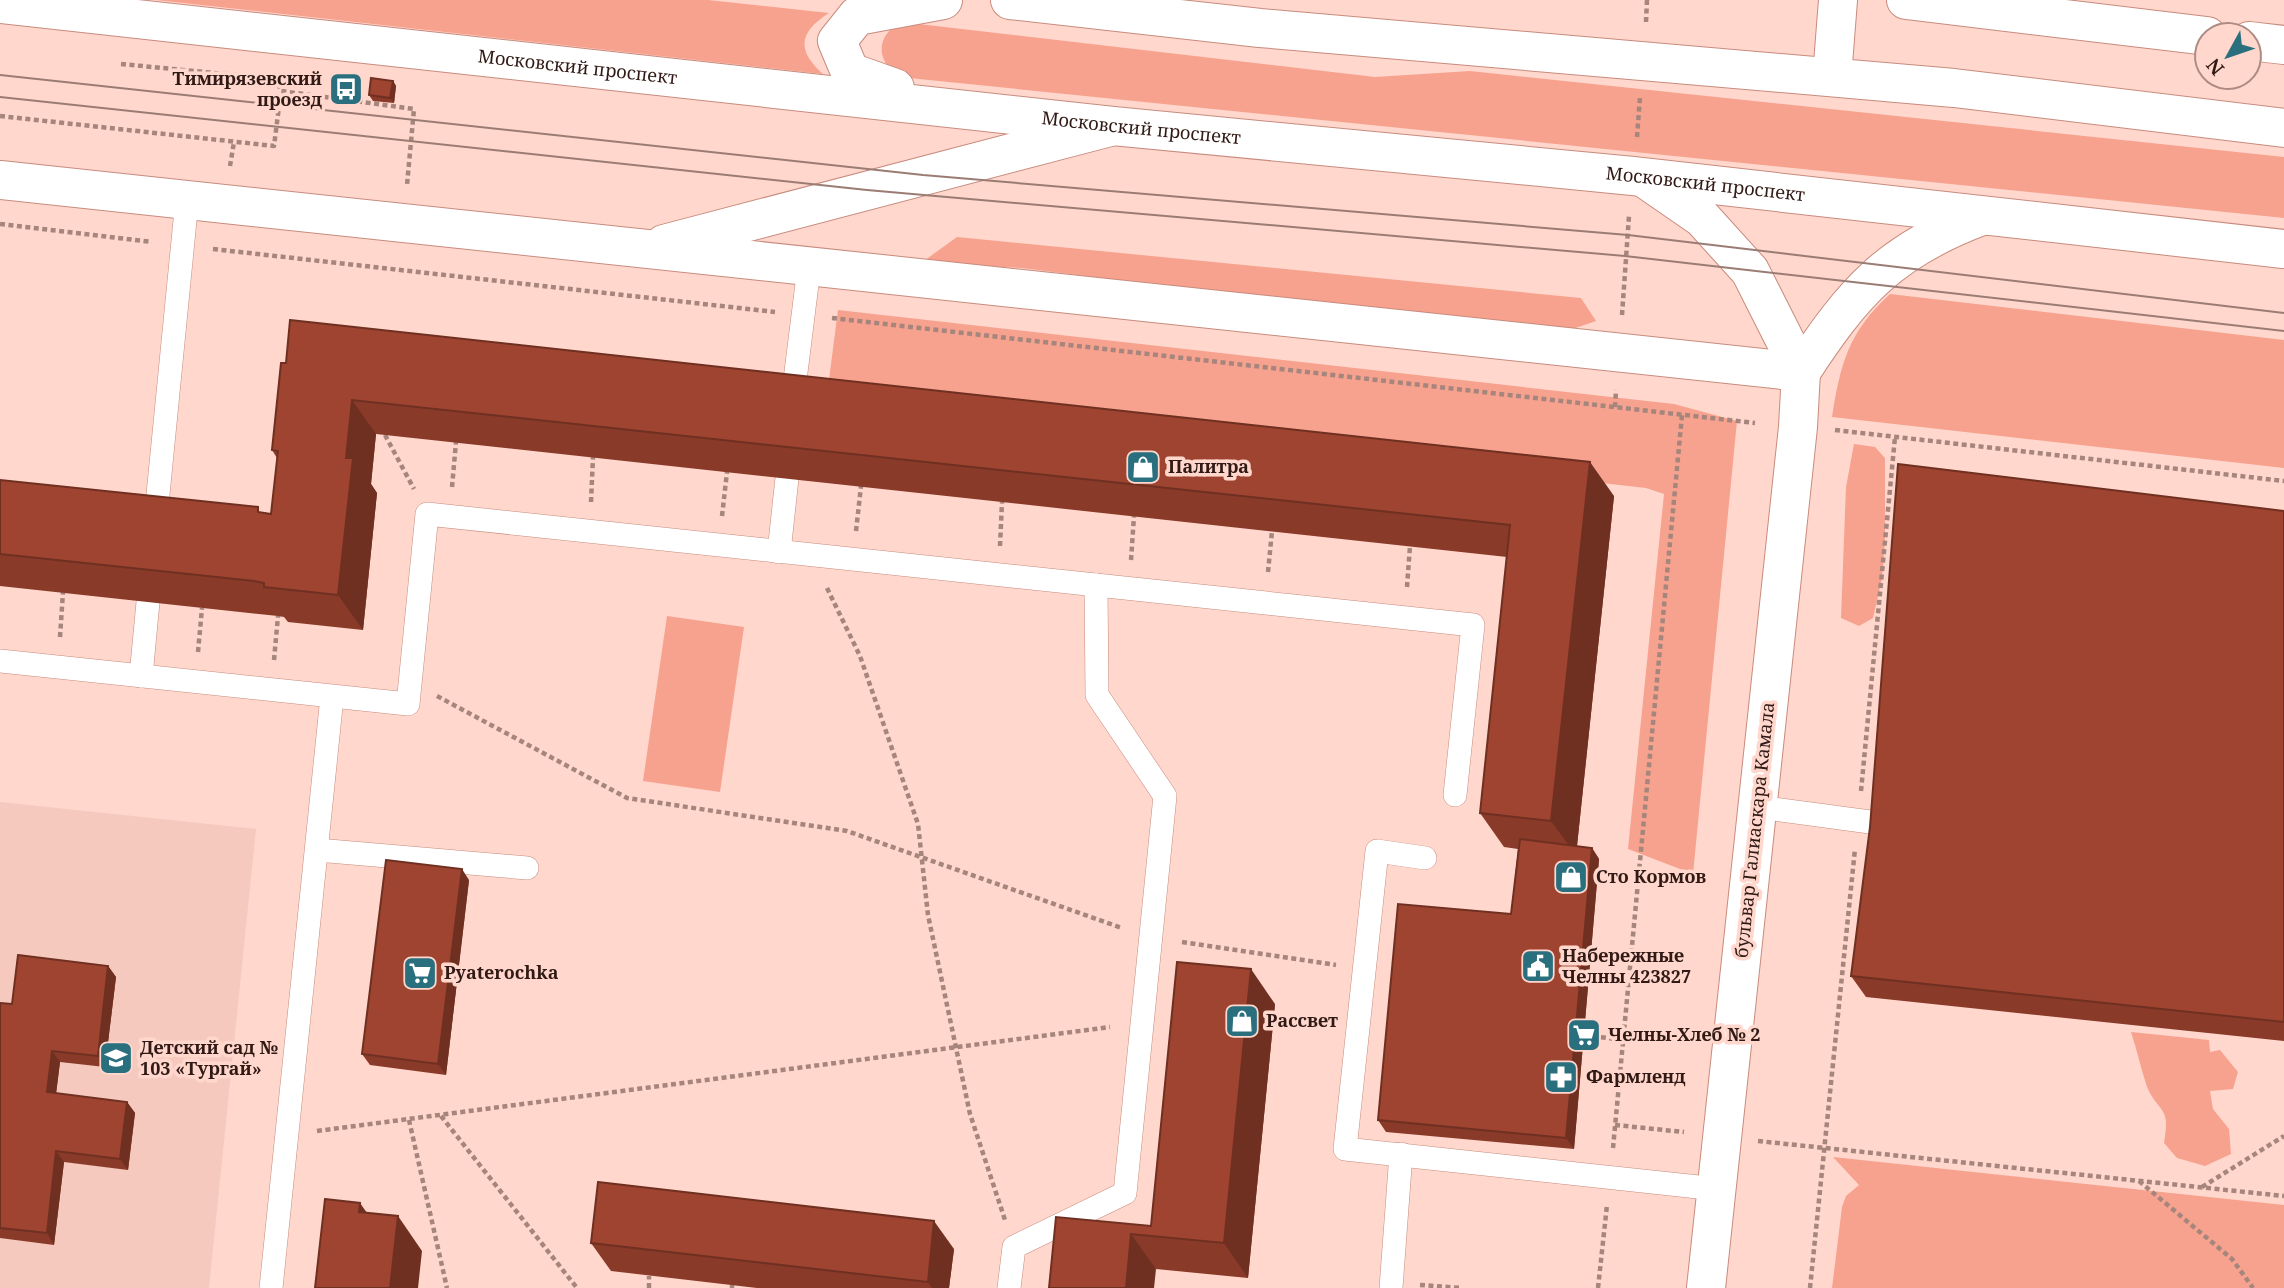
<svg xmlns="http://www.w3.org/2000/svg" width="2284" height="1288" font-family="'Noto Serif',serif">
  <rect width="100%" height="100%" fill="#ffd7cd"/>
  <polygon fill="#f5c9be" points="0,802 256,829 209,1288 0,1288"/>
  <g fill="#f7a28e">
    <path d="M 156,0 L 708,0 L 829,13 C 799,32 796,50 823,74 Z"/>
    <path d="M 901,22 L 1375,77 L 1470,71 L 2284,157 L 2284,218 L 899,77 C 876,61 875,36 901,22 Z"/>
    <polygon points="957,237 1581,298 1596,321 1555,335 1022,268 921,263"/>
    <path d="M 1890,294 L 2284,340 L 2284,468 L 1832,417 C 1840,364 1849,331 1890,294 Z"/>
    <polygon points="838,310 1674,404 1737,421 1693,874 1628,849 1664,494 1646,488 827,395"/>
    <polygon points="1854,444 1875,447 1885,458 1885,542 1882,579 1873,618 1859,626 1841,618 1846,487"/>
    <polygon points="667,616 744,627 720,792 643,781"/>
    <path d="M 2131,1032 L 2209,1040 L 2210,1052 L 2220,1050 L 2238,1072 L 2233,1089 L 2210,1091 L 2213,1109 L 2229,1129 L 2231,1154 L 2205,1166 L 2177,1158 L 2164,1143 C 2171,1105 2159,1114 2147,1087 C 2141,1069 2137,1050 2131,1032 Z"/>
    <polygon points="1833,1157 2284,1205 2284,1288 1832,1288 1842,1207 1846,1196 1859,1185"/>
  </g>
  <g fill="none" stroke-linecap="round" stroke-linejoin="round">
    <g stroke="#c88b7d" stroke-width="24">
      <g id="service">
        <polyline points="792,404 809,268"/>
        <polyline points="155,525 187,200"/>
        <polyline points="779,552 787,478"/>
        <polyline points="0,661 408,704 427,514 1473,625 1455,795"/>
        <polyline points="141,676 148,602"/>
        <polyline points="1758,807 1900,826"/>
        <polyline points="317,850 527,868"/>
        <polyline points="1425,858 1377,851 1345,1149 1717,1189"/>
        <polyline points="271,1288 332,697"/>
        <polyline points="1009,1288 1014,1247 1125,1193 1165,796 1097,695 1096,585"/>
        <polyline points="1391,1288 1401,1154"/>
      </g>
    </g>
    <g stroke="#c88b7d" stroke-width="40">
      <g id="minor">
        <polyline points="1906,0 2207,36"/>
        <polyline points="2249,41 2284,45"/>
        <polyline points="1832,77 1838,0"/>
        <polyline points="0,180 1801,372"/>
        <polyline points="1647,180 1702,218 1750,271 1801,372 1798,427 1706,1288"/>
        <polyline points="664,244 1110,127"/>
        <path d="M 1801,372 C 1853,292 1890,250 1982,216"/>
      </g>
    </g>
    <g stroke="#c88b7d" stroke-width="40">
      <g id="secondary">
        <polyline points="1010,0 1260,28 1954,88 2284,128"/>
        <path id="s1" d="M 0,4 L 1113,126 L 1633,176 L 2284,249"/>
        <polyline points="895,88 850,72 837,41 857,16 943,0"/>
      </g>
    </g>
    <g stroke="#a6857d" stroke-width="4.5" stroke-dasharray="5 3.5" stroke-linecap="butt">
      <polyline points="1646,22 1647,0"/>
      <polyline points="121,64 277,79 281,91"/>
      <polyline points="0,116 274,146 281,91 414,109 407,185"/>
      <polyline points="1637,137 1640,97"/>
      <polyline points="230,166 234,142"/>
      <polyline points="0,224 152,242"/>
      <polyline points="213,249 775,312"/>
      <polyline points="1622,315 1629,216"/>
      <polyline points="832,318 1755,423"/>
      <polyline points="1615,407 1616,390"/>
      <polyline points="1835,430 2284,481"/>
      <polyline points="385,435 414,489"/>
      <polyline points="452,487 456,442"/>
      <polyline points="591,502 593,457"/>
      <polyline points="722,516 727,472"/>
      <polyline points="856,531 861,486"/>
      <polyline points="1000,546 1002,502"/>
      <polyline points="1131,560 1134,516"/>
      <polyline points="1268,572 1272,531"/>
      <polyline points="1407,587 1410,546"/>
      <polyline points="827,588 860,656 918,824 928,915 970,1114 1005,1220"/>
      <polyline points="60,637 63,592"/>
      <polyline points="198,652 202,608"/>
      <polyline points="274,660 278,616"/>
      <polyline points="437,696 627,798 847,831 1122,928"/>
      <polyline points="1861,791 1895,437"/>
      <polyline points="1182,942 1336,965"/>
      <polyline points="1584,1035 1623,1040"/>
      <polyline points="441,1116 577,1288"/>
      <polyline points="409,1120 447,1288"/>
      <polyline points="1615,1125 1684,1132"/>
      <polyline points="317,1131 1110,1027"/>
      <polyline points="1758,1141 2284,1196"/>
      <polyline points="1613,1148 1682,415"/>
      <polyline points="2139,1181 2232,1259 2253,1288"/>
      <polyline points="2202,1187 2284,1136"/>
      <polyline points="1420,1285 1462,1288"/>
      <polyline points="649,1288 649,1276"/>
      <polyline points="732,1288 732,1285"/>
      <polyline points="1598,1288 1607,1205"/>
      <polyline points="1810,1288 1855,849"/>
    </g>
    <use href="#service" stroke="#fff" stroke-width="23"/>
    <use href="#minor" stroke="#fff" stroke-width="38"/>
    <use href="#secondary" stroke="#fff" stroke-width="38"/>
    <g stroke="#9b7c74" stroke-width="2">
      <polyline points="0,75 923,175 1628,235 2284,313"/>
      <polyline points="0,97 867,190 1625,256 2284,331"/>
    </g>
  </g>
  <g fill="#893a29">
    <polygon points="393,81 396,86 394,103 373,101 369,95"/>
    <polygon points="281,363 1614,496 1577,846 1592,848 1599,859 1574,1149 1386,1132 1378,1120 1511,914 1518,849 1504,847 1480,813 1507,557 376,434 371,484 377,493 363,630 288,622 284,617 278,616 0,586 0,480 271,514 277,458 272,450"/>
    <polygon points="2284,511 2284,1041 1866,997 1851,976"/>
    <polygon points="469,880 446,1075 370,1065 362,1054"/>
    <polygon points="108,966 116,977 105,1067 60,1062 56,1093 127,1102 135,1113 128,1170 64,1162 54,1245 0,1238 0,1003 12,1004"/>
    <polygon points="1275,1004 1248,1278 1156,1269 1056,1217 1151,1226"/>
    <polygon points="591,1243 954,1249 949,1288 757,1288 611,1271"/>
  </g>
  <g fill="#6f3022">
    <polygon points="393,81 396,86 394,103 390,98"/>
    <polygon points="352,400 376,434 371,484 377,493 363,630 338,595 346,458"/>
    <polygon points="1590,462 1614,496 1576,855 1551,821"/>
    <polygon points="1592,848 1599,859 1574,1149 1566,1138"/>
    <polygon points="462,869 469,880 446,1075 438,1064"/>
    <polygon points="108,966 116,977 105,1067 98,1056"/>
    <polygon points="1251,969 1275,1004 1248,1278 1224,1243"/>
    <polygon points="52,1051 60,1062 55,1103 47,1092"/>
    <polygon points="127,1102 135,1113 128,1170 120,1159"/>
    <polygon points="56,1151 64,1162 54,1245 47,1233"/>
    <polygon points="360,1203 384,1237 359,1212"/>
    <polygon points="398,1216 422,1251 418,1288 390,1288"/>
    <polygon points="934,1221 954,1249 949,1288 932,1288 928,1282"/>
    <polygon points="1131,1234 1156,1269 1154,1288 1126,1288"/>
  </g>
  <g fill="#9f4430" stroke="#6f3022" stroke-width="2">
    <polygon points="371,78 393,81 390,98 369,95"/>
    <polygon points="290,320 1590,462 1551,821 1480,813 1510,525 352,400 346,458 353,458 338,595 264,587 264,583 254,581 0,554 0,480 258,507 258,512 271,514 278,451 272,450 281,363 286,363"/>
    <polygon points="1898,464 2284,511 2284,1022 1851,976 1870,827"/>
    <polygon points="1520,839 1592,848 1566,1138 1378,1120 1398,904 1511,914"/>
    <polygon points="386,860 462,869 438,1064 362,1054"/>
    <polygon points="18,955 108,966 98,1056 52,1051 47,1092 127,1102 120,1159 56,1151 47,1233 0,1228 0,1003 12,1004"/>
    <polygon points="1177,962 1251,969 1224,1243 1131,1234 1126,1288 1049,1288 1056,1217 1151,1226"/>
    <polygon points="598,1182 934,1221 928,1282 591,1243"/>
    <polygon points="325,1199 360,1203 359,1212 398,1216 390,1288 315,1288"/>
  </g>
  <defs>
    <g id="bus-square" transform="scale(1.75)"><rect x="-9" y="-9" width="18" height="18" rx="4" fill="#2a6f7e" stroke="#ffd7cd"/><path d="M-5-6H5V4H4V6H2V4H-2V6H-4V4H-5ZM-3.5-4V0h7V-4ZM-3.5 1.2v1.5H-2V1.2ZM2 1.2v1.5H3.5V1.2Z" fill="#fff"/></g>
    <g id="shop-square" transform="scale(1.75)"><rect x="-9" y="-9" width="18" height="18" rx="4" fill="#2a6f7e" stroke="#ffd7cd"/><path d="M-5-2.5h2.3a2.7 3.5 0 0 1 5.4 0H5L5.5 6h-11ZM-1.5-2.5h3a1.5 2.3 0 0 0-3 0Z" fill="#fff"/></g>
    <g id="civic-square" transform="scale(1.75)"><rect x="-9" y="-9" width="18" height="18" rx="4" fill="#2a6f7e" stroke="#ffd7cd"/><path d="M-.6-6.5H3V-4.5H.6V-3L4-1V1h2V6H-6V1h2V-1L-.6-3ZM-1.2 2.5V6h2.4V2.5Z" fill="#fff"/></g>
    <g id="supermarket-square" transform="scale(1.75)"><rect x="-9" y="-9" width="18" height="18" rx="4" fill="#2a6f7e" stroke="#ffd7cd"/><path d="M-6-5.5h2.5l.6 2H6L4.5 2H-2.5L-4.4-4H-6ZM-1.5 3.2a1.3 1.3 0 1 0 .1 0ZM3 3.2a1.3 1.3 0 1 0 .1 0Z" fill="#fff"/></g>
    <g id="school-square" transform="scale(1.75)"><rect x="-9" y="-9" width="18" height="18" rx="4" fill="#2a6f7e" stroke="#ffd7cd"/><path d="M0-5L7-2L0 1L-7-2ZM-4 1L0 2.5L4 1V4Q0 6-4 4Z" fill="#fff"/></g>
    <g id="pharmacy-square" transform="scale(1.75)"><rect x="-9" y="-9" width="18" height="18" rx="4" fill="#2a6f7e" stroke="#ffd7cd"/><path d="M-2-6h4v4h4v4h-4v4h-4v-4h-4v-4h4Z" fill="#fff"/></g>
  </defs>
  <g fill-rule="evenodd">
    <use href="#bus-square" x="346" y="89"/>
    <use href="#shop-square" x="1143" y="467"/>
    <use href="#shop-square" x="1571" y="877"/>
    <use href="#civic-square" x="1538" y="966"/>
    <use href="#supermarket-square" x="420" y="973"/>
    <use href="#shop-square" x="1242" y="1021"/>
    <use href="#supermarket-square" x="1584" y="1035"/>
    <use href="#school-square" x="116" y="1058"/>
    <use href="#pharmacy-square" x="1561" y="1077"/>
  </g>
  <g text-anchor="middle" stroke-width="7" stroke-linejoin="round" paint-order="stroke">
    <g font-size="18" fill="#311a15" stroke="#ffd7cd">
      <text dy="6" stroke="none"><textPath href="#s1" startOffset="581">Московский проспект</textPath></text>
      <text dy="6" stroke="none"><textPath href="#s1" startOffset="1148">Московский проспект</textPath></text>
      <text dy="6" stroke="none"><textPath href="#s1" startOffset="1715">Московский проспект</textPath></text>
      <text transform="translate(1755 830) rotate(-84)" y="6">бульвар Галиаскара Камала</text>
    </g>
    <g font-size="18" font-weight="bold" fill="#311a15" stroke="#ffd7cd" text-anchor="start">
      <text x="322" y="85" text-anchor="end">Тимирязевский<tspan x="322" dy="21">проезд</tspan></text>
      <text x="1168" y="473">Палитра</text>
      <text x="1596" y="883">Сто Кормов</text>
      <text x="1562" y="962">Набережные<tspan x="1562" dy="21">Челны 423827</tspan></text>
      <text x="444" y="979">Pyaterochka</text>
      <text x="1266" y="1027">Рассвет</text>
      <text x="1608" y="1041">Челны-Хлеб № 2</text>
      <text x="140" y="1054">Детский сад №<tspan x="140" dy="21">103 «Тургай»</tspan></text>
      <text x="1586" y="1083">Фармленд</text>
    </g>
  </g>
  <g transform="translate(2228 56) rotate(230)"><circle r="33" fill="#ffd7cd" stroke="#ad8b83" stroke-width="2"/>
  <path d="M0-5L12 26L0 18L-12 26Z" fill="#2a6f7e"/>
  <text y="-10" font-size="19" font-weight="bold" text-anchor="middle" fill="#311a15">N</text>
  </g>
</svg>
